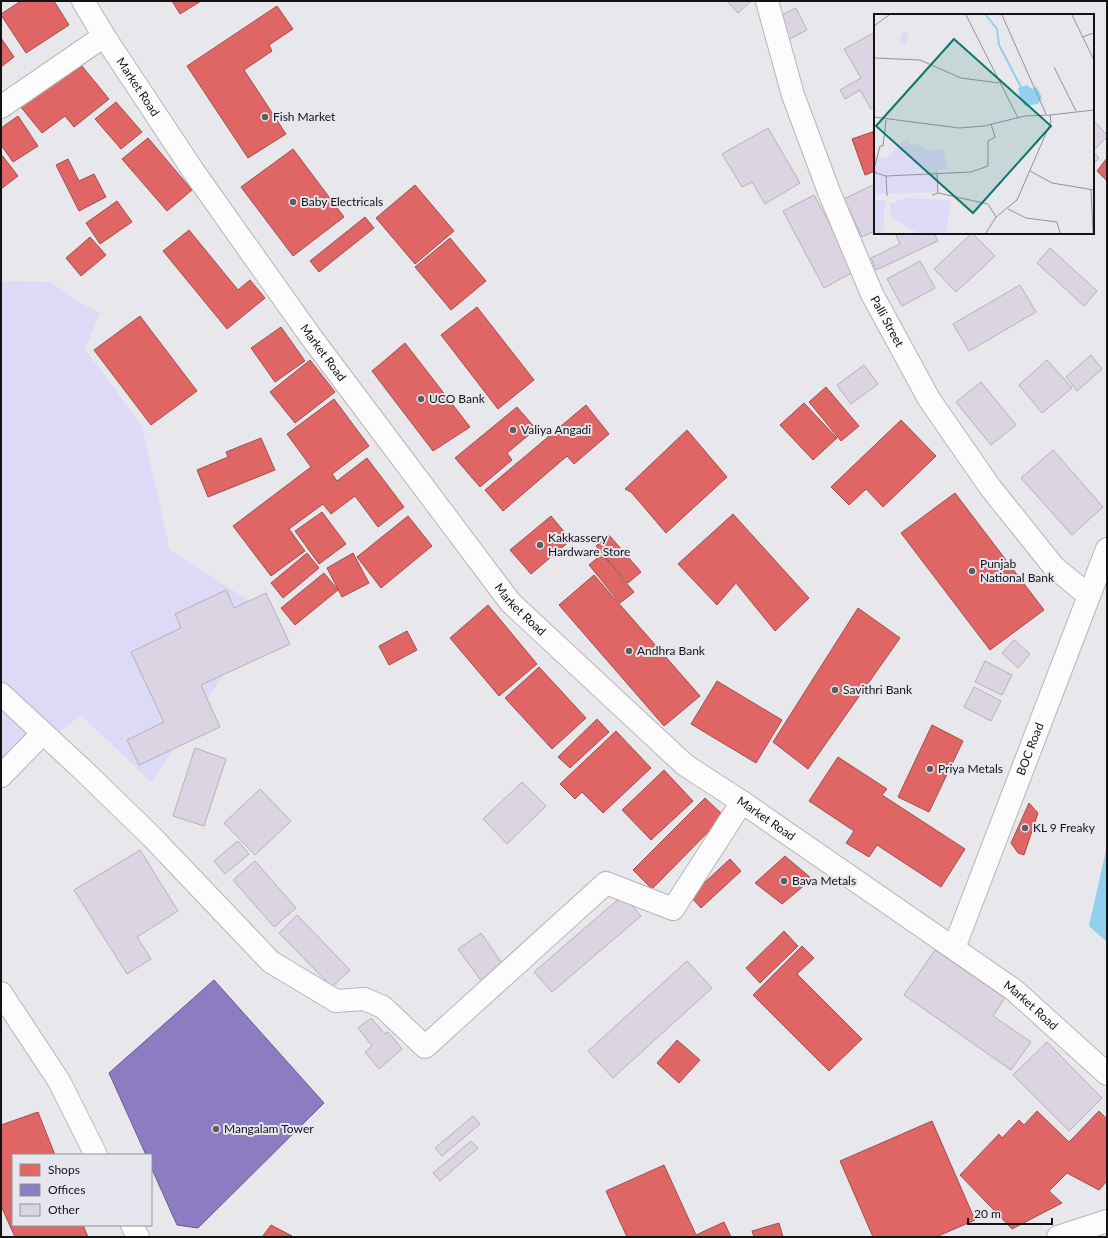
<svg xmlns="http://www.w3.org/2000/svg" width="1108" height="1238" font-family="Lato,sans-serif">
  <rect width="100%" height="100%" fill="#e8e8ec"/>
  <polygon fill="#dcdaf6" points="1,281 51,282 75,300 100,313 85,349 142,426 170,550 267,612 151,782 81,715 1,779"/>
  <polygon fill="#93d0ed" points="1107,846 1107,942 1089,926"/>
  <g fill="#e06666" stroke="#a24d4e">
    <polygon points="21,1 54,1 69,25 26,53 1,15 1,14"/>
    <polygon points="172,1 201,1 180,14"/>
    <polygon points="277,6 293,29 269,45 272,51 244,70 286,134 248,158 187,66"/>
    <polygon points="1,38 14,57 1,67"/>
    <polygon points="77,60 109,99 74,127 65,116 42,133 20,106"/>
    <polygon points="116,102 142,132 121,149 95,119"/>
    <polygon points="18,116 38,146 13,162 1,145 1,128"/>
    <polygon points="875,131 875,171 865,175 852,139"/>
    <polygon points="148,138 192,190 167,211 122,159"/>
    <polygon points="293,149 344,217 293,256 241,187"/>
    <polygon points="1,154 18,176 1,189"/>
    <polygon points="1107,158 1107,181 1097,171"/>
    <polygon points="68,159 79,181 94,174 106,197 79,211 56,165"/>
    <polygon points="415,185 454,231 415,264 376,218"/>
    <polygon points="117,201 132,222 100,244 86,223"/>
    <polygon points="365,217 374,228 319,272 310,261"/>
    <polygon points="189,230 238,290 250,280 265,298 227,329 163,251"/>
    <polygon points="90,237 106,255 81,276 66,258"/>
    <polygon points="450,238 486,281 451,310 415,267"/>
    <polygon points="477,307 534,380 498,409 441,335"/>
    <polygon points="140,316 197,391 151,425 94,350"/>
    <polygon points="281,327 305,361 275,382 251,348"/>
    <polygon points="405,343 470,427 433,451 372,371"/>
    <polygon points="310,360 335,392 295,423 270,392"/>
    <polygon points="826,387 859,426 841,441 809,402"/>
    <polygon points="334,399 369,446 332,474 337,481 367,458 404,507 378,527 355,496 331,514 323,504 289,529 305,551 271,576 233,526 311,467 287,434"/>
    <polygon points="804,403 837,438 813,460 780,425"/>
    <polygon points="586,405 609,434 574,464 567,456 503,511 485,490"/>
    <polygon points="517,407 536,429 507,453 512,460 480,487 455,458"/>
    <polygon points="901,420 936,456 883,507 866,489 849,505 831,487"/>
    <polygon points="687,430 727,477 666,533 631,492 625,489"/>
    <polygon points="261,438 275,470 208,497 197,470 228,457 226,452"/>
    <polygon points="955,493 1044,610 990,650 901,533"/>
    <polygon points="322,512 346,544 319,564 295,531"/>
    <polygon points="733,514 809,598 775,631 736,583 717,605 678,564"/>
    <polygon points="408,516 432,546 381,588 357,557"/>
    <polygon points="551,516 571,540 531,574 510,550"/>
    <polygon points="609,535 641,572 628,583 596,546"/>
    <polygon points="307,553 319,568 283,598 271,583"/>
    <polygon points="353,553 369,583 342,597 327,568"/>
    <polygon points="602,554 634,592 620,603 589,565"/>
    <polygon points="324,573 338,590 295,625 281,608"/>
    <polygon points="594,575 700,696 664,726 559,605"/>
    <polygon points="488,605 537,664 499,696 450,638"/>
    <polygon points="858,608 900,638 808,769 773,742"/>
    <polygon points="407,631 417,650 389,665 379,646"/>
    <polygon points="539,667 586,718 552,749 505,698"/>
    <polygon points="717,681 782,720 756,763 691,724"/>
    <polygon points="597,719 609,732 570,768 558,757"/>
    <polygon points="932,725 963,741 929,812 898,797"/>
    <polygon points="616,731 651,768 603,813 582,792 575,799 560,784"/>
    <polygon points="838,757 887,789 882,795 965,849 941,887 877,845 869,857 846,843 854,831 809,801"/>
    <polygon points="664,770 693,801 651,840 622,810"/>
    <polygon points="705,798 724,816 652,889 633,870"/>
    <polygon points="1029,803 1038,813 1024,855 1018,853 1011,843"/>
    <polygon points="785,856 812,879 782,904 755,883"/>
    <polygon points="730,859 741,871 701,908 690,896"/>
    <polygon points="784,931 798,946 760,983 746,968"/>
    <polygon points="802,946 814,958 797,974 862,1039 829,1071 753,995"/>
    <polygon points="677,1040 700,1060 679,1083 657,1063"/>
    <polygon points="1037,1111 1069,1142 1099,1111 1107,1119 1107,1181 1099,1190 1067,1173 1049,1191 1062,1203 1012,1229 960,1175 999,1134 1002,1138 1019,1120 1024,1125"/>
    <polygon points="38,1112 55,1155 13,1155 13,1225 83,1225 88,1237 15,1237 1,1206 1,1125"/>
    <polygon points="932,1121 975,1220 936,1237 873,1237 840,1161"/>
    <polygon points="664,1165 696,1235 724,1222 731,1237 627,1237 606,1191"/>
    <polygon points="779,1223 783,1237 754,1237 752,1231"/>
    <polygon points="271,1225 292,1236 262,1237"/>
  </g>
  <polygon fill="#8e7cc3" stroke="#695c8f" points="214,980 324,1103 198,1228 177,1225 151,1167 151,1155 146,1155 109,1073"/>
  <g fill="#dcd4e3" stroke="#b3b2b6">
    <polygon points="727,1 751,1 738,13"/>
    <polygon points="796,8 807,30 788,40 777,17"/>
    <polygon points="875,32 875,106 871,109 860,90 845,99 840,90 861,78 844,49"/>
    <polygon points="1093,120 1107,135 1107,137 1093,151"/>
    <polygon points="768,128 800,183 765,204 752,182 742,187 722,154"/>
    <polygon points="1093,152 1099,158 1093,164"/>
    <polygon points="875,184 875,231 862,237 844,199"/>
    <polygon points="814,195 855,271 824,288 783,211"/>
    <polygon points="895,233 934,233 938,241 876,270 871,258 900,244"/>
    <polygon points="972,233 995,256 956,292 934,269"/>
    <polygon points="1050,248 1097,291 1084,306 1037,263"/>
    <polygon points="920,261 935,288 902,306 887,279"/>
    <polygon points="1020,285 1036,312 969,351 953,324"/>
    <polygon points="1091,355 1102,369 1077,391 1066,377"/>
    <polygon points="1047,360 1072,388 1042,413 1019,385"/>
    <polygon points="864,365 878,384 851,404 837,385"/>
    <polygon points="981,382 1016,425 991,445 956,402"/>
    <polygon points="1053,450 1103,507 1072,535 1021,478"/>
    <polygon points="226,590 234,608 266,593 290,644 201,685 220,727 139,765 127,740 164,722 131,652 181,628 175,614"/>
    <polygon points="1014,640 1030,654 1018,668 1002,653"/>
    <polygon points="985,661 1012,675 1002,695 975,682"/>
    <polygon points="974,687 1001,701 991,721 964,707"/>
    <polygon points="195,748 226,759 204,826 173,816"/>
    <polygon points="522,782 546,806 507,844 483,819"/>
    <polygon points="260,789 291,821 255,855 224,823"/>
    <polygon points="238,841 249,854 225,874 214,861"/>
    <polygon points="140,850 178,911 137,937 151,959 127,974 74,890"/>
    <polygon points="255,861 296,908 274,927 233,880"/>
    <polygon points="623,895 641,916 552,992 534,972"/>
    <polygon points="297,915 350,970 332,987 279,933"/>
    <polygon points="481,933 504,966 482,982 458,949"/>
    <polygon points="935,950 1005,998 993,1016 1031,1042 1011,1070 904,995"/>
    <polygon points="687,961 712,988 613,1078 588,1051"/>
    <polygon points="371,1018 385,1034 388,1032 402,1049 379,1069 365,1052 372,1046 358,1028"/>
    <polygon points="1047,1042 1102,1098 1069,1131 1013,1075"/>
    <polygon points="473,1116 480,1124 442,1156 435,1148"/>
    <polygon points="471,1141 478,1148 440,1181 433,1173"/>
  </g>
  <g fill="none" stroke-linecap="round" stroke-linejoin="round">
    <g stroke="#b6b6b9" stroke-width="24">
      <g id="street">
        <path id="s1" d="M 767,1 L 793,95 L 829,192 L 872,294 L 929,399 L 990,487 L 1054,567 L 1089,596"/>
        <polyline points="1,107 104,36"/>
        <polyline points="1,694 82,769 151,836 271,962 336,1001 364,999 383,1007 425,1047 606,883 673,909 742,802"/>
        <polyline points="1,776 43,733"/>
        <polyline points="1,993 59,1081 96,1155"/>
        <polyline points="132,1225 138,1237"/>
      </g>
    </g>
    <g stroke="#b6b6b9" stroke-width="24">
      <g id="secondary">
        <path id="s2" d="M 83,1 L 104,36 L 194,172 L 311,337 L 510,602 L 685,765 L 742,802 L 1014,990 L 1107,1074"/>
        <path id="s3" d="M 954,948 L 1107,549"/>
        <polyline points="1058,1237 1107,1221"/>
      </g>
    </g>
    <use href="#street" stroke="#fcfcfc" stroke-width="22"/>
    <use href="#secondary" stroke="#fcfcfc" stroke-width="22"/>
  </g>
  <g fill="#5e5e61" stroke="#e6e6ee" stroke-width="1.5">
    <circle cx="265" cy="117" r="4"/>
    <circle cx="293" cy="202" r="4"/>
    <circle cx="421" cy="399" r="4"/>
    <circle cx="513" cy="430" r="4"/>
    <circle cx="540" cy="545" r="4"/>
    <circle cx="972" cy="571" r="4"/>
    <circle cx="629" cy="651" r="4"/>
    <circle cx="835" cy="690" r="4"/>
    <circle cx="930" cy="769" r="4"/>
    <circle cx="1025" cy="828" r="4"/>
    <circle cx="784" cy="881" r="4"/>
    <circle cx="216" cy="1129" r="4"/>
  </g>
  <g text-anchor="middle" stroke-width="4" stroke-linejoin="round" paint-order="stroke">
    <g font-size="12" fill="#131316" stroke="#e6e6ee">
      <text dy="4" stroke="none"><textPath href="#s2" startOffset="102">Market Road</textPath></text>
      <text dy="4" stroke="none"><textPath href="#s1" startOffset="343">Palli Street</textPath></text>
      <text dy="4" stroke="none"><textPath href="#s2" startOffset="426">Market Road</textPath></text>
      <text dy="4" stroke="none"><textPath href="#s2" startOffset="750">Market Road</textPath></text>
      <text dy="4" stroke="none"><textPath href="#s3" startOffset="213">BOC Road</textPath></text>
      <text dy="4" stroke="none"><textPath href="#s2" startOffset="1074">Market Road</textPath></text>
      <text dy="4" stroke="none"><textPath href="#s2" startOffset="1398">Market Road</textPath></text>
    </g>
    <g font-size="12" fill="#131316" stroke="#e6e6ee" text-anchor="start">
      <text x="273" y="121">Fish Market</text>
      <text x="301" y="206">Baby Electricals</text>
      <text x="429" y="403">UCO Bank</text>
      <text x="521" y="434">Valiya Angadi</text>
      <text x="548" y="542">Kakkassery<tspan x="548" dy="14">Hardware Store</tspan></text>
      <text x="980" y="568">Punjab<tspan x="980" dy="14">National Bank</tspan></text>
      <text x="637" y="655">Andhra Bank</text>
      <text x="843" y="694">Savithri Bank</text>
      <text x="938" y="773">Priya Metals</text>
      <text x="1033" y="832">KL 9 Freaky</text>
      <text x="792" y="885">Bava Metals</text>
      <text x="224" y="1133">Mangalam Tower</text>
    </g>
  </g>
  <g transform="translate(874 14)">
    <rect width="220" height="220" fill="#e8e8ec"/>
    <path d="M 29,17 L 35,19 L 31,31 L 25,29 ZM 34,126 L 36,130 L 46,131 L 57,137 L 69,134 L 74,155 L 64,156 L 63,178 L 9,180 L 0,182 L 0,140 L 12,145 L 28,128 ZM 32,184 L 77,186 L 72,219 L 44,219 L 17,203 L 16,190 ZM 0,186 L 11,186 L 9,219 L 0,219 Z" fill="#dcdaf6"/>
    <path d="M 153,71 L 158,75 L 163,73 L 168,84 L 164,90 L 151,92 L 146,84 L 144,74 Z" fill="#93d0ed"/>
    <path fill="none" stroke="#93d0ed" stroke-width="2" d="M 112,1 L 123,15 L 125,31 L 147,73"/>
    <path fill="none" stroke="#939396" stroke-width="1" d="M 92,1 L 144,104M 128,1 L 172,100M 198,1 L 220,46M 0,12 L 15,1M 208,23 L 220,19M 0,44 L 46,46 L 87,64 L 125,69M 180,53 L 202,97M 176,101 L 220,96M 0,103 L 85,114 L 110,112 L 151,102 L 176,101 L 177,108 L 143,186 L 122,203 L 112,219M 12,106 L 9,132 L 6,132 L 0,155 L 2,159 L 12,162 L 97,158 L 114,152 L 114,127 L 121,123 L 117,110M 156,157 L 178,169 L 220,176M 63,160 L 64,179M 12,162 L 13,182M 217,175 L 219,219M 58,181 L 64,179 L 114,190 L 122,203M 134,195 L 152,204 L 183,208 L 186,219"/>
    <path fill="#0f766e" fill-opacity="0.15" stroke="#0f766e" stroke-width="2" d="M 80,25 L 177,112 L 99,199 L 2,112 Z"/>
    <rect width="220" height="220" fill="none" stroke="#131316" stroke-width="2"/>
  </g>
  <rect width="1108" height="1238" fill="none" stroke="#131316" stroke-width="4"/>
  <rect x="12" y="1154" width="140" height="72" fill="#e6e6ee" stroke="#929298"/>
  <rect x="20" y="1164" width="20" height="12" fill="#e06666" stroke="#929298"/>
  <text x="48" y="1174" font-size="12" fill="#131316">Shops</text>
  <rect x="20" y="1184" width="20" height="12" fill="#8e7cc3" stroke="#929298"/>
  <text x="48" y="1194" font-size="12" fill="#131316">Offices</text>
  <rect x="20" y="1204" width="20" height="12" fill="#dcd4e3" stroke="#929298"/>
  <text x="48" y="1214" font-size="12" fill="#131316">Other</text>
  <path d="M968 1218v6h84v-6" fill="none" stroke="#131316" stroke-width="2"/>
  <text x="974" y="1218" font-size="12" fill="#131316" stroke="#e6e6ee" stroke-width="3" paint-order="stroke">20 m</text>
</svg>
